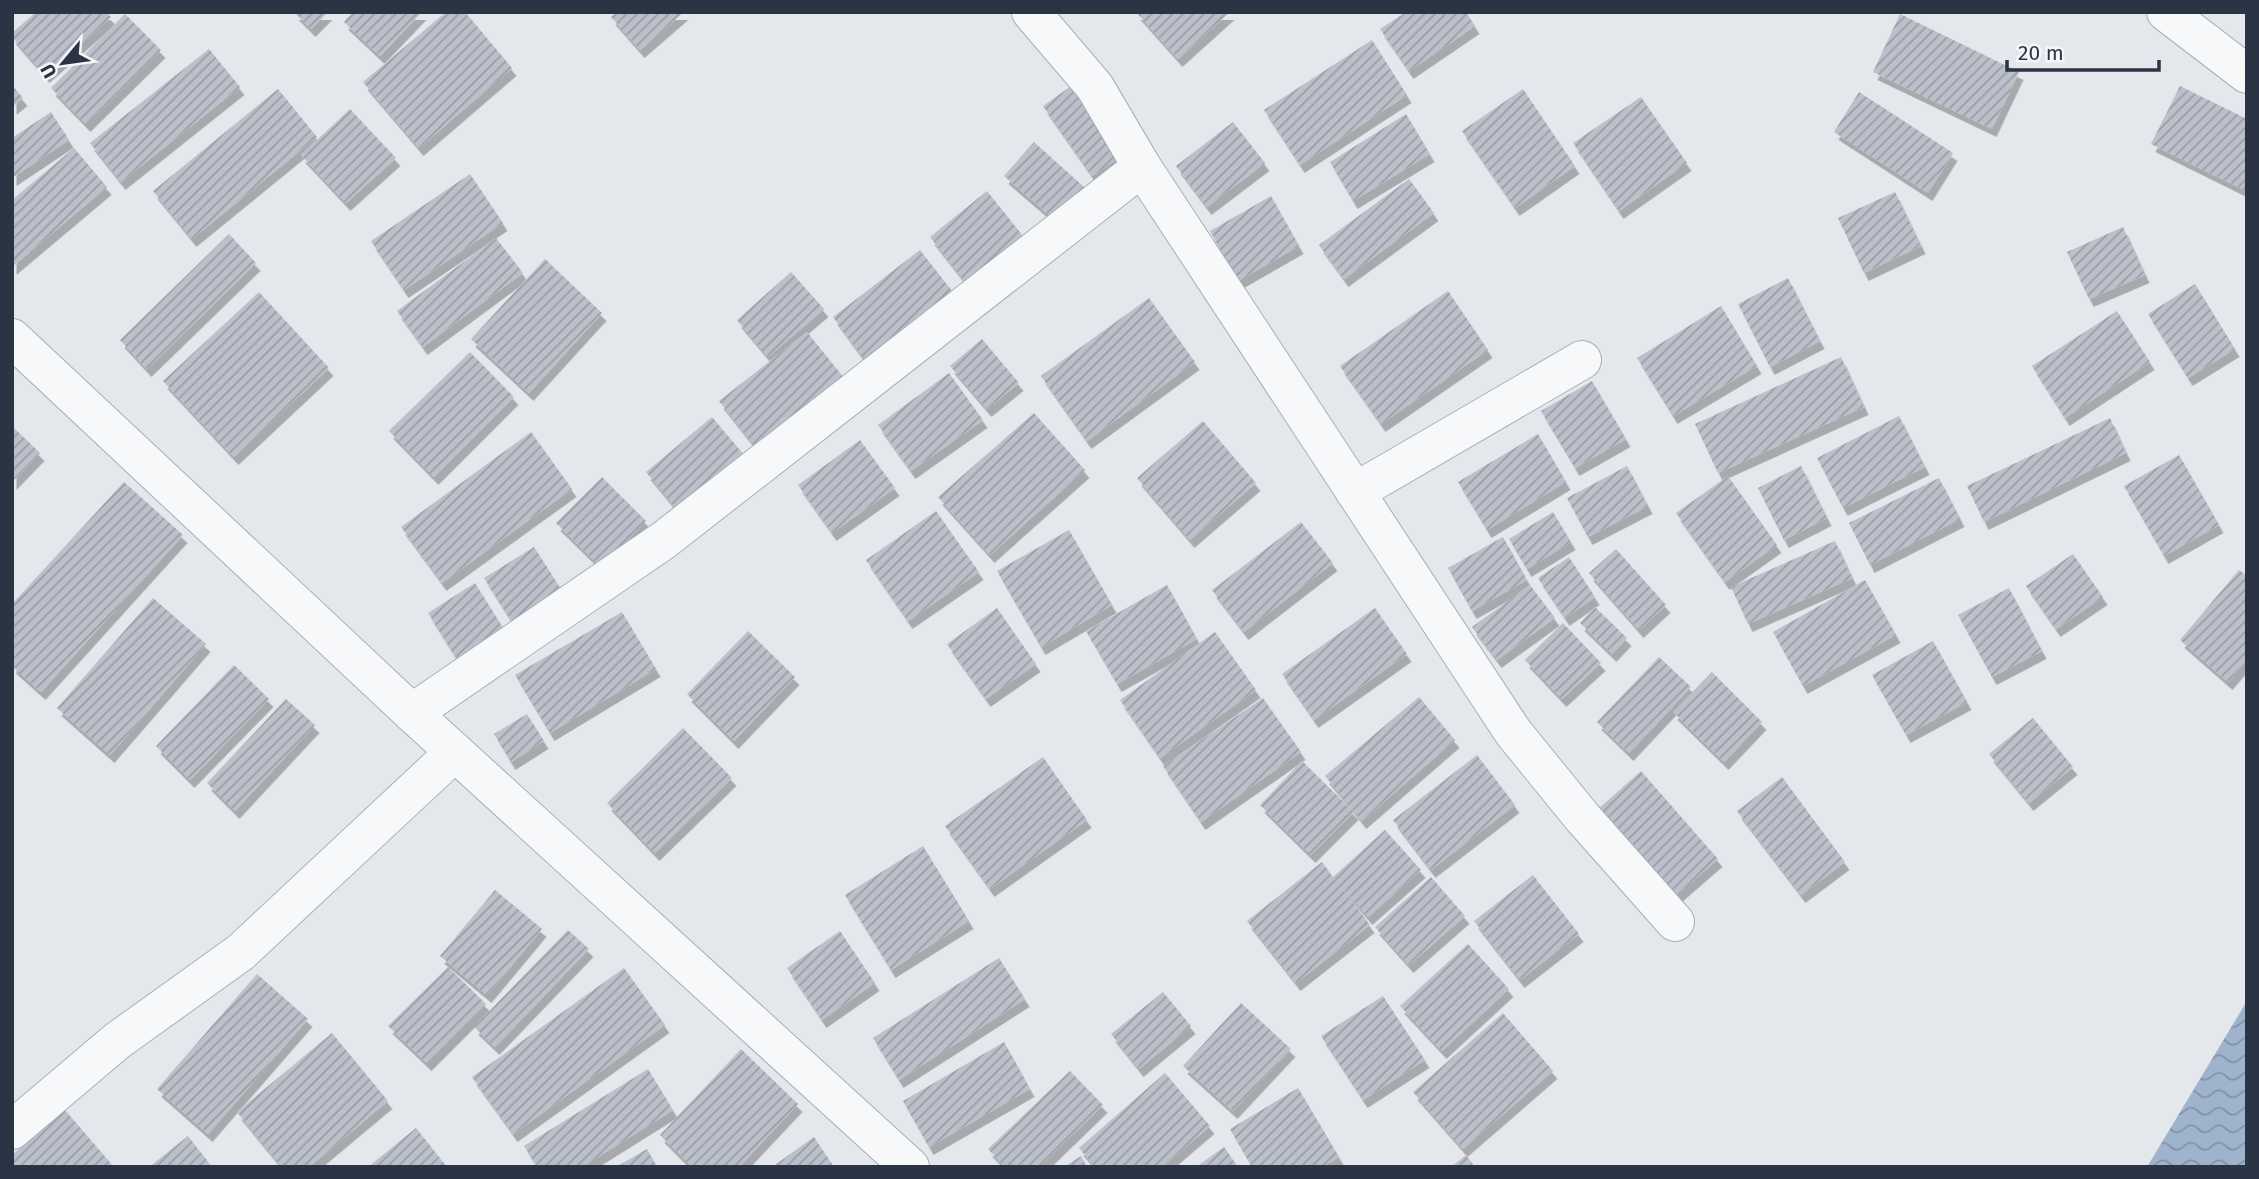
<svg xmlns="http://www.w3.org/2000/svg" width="2259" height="1179" font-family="'Fira Sans',sans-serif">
  <defs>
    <pattern id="water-waves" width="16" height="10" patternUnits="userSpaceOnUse" patternTransform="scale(1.75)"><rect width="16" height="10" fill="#9fb4cc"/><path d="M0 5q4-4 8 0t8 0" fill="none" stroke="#8293a7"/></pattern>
    <pattern id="building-hatch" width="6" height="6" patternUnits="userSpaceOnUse" patternTransform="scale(1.75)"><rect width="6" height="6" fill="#bbc0ca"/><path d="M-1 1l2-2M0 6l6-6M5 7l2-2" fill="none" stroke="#989da6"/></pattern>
    <filter id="shadow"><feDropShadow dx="4.5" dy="8" stdDeviation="0" flood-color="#0004"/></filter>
  </defs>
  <rect width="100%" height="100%" fill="#e4e7ec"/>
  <polygon fill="url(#water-waves)" points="2247,1001 2247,1167 2147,1167"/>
  <g fill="url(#building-hatch)" filter="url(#shadow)">
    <polygon points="36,12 106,12 111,17 45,75 12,37 12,33"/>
    <polygon points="294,12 328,12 311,29"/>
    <polygon points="353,12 422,12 380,56 344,22"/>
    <polygon points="446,12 465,12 512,68 419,148 363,82"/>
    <polygon points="617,12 684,12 640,50 611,17"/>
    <polygon points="1136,12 1230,12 1178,59"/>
    <polygon points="1406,12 1466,12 1475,26 1409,71 1380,29"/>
    <polygon points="125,14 161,50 86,124 51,88"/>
    <polygon points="1900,14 2019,72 1992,129 1873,72"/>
    <polygon points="1372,40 1407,95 1300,165 1264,110"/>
    <polygon points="209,49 240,87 121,182 90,143"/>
    <polygon points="1077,82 1127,152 1092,176 1043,106"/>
    <polygon points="12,85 23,98 12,107"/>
    <polygon points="2180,86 2247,119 2247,180 2242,189 2151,144"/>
    <polygon points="278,89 317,137 192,239 153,191"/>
    <polygon points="1523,89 1575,166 1515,208 1462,131"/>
    <polygon points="1859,92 1953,153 1928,193 1834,132"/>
    <polygon points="1641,97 1687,163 1619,211 1573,143"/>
    <polygon points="350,109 396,158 346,203 301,155"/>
    <polygon points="51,112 69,140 12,178 12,138"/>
    <polygon points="1406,114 1430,154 1353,201 1330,162"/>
    <polygon points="1233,122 1265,163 1207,207 1176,166"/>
    <polygon points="1034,142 1084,187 1055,220 1004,176"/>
    <polygon points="74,148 107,187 12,267 12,200"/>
    <polygon points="470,174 503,223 404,290 371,241"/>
    <polygon points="1409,179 1434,213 1344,279 1319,245"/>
    <polygon points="987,191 1027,241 970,288 930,237"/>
    <polygon points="1895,192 1921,246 1864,273 1838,218"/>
    <polygon points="1271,196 1299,246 1238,281 1210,231"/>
    <polygon points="2123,227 2145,275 2089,299 2067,252"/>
    <polygon points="229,234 256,263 147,369 120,340"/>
    <polygon points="496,238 523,273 423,347 397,311"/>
    <polygon points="920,250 952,291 863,358 833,317"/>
    <polygon points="545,259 602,313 529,393 471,339"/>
    <polygon points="791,272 824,309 768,357 737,320"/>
    <polygon points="1788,278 1820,341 1770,367 1738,304"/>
    <polygon points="2195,284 2235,349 2188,378 2148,314"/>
    <polygon points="1448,291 1488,350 1381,424 1340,366"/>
    <polygon points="259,292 329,368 234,457 163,381"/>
    <polygon points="1149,298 1195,362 1087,441 1041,376"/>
    <polygon points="1721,306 1757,366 1673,416 1637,358"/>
    <polygon points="2117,311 2150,362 2065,418 2032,366"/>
    <polygon points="807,332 849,384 761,454 719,401"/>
    <polygon points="982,339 1019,383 987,409 950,366"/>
    <polygon points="470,352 514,397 434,477 389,431"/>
    <polygon points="1841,357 1864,407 1718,473 1695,424"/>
    <polygon points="949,373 983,420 911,471 878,425"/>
    <polygon points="1592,381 1626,439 1575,468 1541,411"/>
    <polygon points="1034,413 1085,470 990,555 938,497"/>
    <polygon points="1899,416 1925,467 1843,508 1817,458"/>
    <polygon points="712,417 750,462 684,518 646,472"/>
    <polygon points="2110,418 2126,453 1984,522 1967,486"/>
    <polygon points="1203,421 1256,483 1190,540 1137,478"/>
    <polygon points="12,426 40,453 12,482"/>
    <polygon points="531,432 572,489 442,583 401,527"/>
    <polygon points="1538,434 1566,482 1487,530 1458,482"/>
    <polygon points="860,440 895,488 832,533 798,485"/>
    <polygon points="2179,455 2219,525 2164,556 2124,486"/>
    <polygon points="1627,466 1648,506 1588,537 1567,498"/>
    <polygon points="1801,466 1827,518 1784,540 1758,488"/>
    <polygon points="1728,476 1777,545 1725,582 1676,513"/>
    <polygon points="602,477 646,521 601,567 556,523"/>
    <polygon points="1939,478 1960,519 1870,565 1849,523"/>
    <polygon points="124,482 183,535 41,692 12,666 12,604"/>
    <polygon points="936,511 979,572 908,621 866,560"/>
    <polygon points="1553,512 1571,542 1527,569 1509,539"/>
    <polygon points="1301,522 1333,563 1244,632 1212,590"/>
    <polygon points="1069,530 1112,605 1041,647 997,571"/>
    <polygon points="1503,537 1527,580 1472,611 1448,568"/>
    <polygon points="1835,541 1852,578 1748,624 1731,587"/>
    <polygon points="534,547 563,592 513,624 484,578"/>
    <polygon points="1616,549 1666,605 1639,630 1589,573"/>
    <polygon points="2073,554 2103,597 2056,629 2026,586"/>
    <polygon points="1569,557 1595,597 1565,618 1538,578"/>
    <polygon points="2239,570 2247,576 2247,660 2228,682 2180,640"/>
    <polygon points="1865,580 1896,635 1803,686 1773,632"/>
    <polygon points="475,583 505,631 458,661 428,613"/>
    <polygon points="1167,585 1197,639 1117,684 1086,631"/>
    <polygon points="1530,585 1555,618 1497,660 1472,627"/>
    <polygon points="2009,588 2042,651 1992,677 1958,615"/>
    <polygon points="153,598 206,644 110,755 57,708"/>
    <polygon points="1595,607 1627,638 1612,654 1580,623"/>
    <polygon points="997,608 1036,664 986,699 947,644"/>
    <polygon points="1375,608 1407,654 1314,720 1282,674"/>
    <polygon points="622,612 656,669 550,733 515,675"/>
    <polygon points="1563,623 1601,663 1562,699 1525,660"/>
    <polygon points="748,631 795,677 734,741 687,694"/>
    <polygon points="1215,632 1256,690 1160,758 1120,700"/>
    <polygon points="1933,641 1967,702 1906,735 1872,675"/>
    <polygon points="1659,657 1691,687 1629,753 1597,722"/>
    <polygon points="234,665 269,699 190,780 156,746"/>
    <polygon points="1712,672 1762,722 1724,762 1673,712"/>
    <polygon points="1419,697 1455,740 1362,821 1325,776"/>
    <polygon points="1263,698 1301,752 1201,822 1163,766"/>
    <polygon points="286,699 315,725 235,811 207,783"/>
    <polygon points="527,714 544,741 511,762 494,734"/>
    <polygon points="2033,718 2073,767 2029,803 1989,754"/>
    <polygon points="683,728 732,778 655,853 607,803"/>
    <polygon points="1477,755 1515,805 1431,870 1393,820"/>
    <polygon points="1043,757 1087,820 990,889 945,826"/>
    <polygon points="1302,761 1354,812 1311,855 1260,805"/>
    <polygon points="1641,771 1718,859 1673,898 1597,810"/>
    <polygon points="1782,777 1845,862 1801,895 1737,811"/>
    <polygon points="1385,830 1421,870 1368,917 1339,884 1370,925 1296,983 1247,921 1322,862 1333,877"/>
    <polygon points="923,846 969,921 891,970 845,895"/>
    <polygon points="1533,875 1579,934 1520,980 1474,921"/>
    <polygon points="1431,877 1465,916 1409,965 1375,927"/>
    <polygon points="495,890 542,929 487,995 440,956"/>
    <polygon points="568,930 589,949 495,1047 474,1027"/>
    <polygon points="840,931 875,983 822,1020 787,968"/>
    <polygon points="1468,944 1509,989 1442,1051 1400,1006"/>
    <polygon points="999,958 1025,999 899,1080 873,1038"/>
    <polygon points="448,967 486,1004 427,1063 388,1026"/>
    <polygon points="624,968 665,1025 513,1134 472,1077"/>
    <polygon points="257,974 308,1019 208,1134 157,1089"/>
    <polygon points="1163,992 1191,1026 1139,1069 1111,1034"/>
    <polygon points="1383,996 1425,1060 1363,1100 1321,1036"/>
    <polygon points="1241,1003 1291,1049 1233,1111 1183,1066"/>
    <polygon points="1503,1013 1553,1071 1463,1149 1413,1092"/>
    <polygon points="332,1033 388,1101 309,1167 282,1167 237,1112"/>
    <polygon points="1004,1042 1030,1089 929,1147 903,1101"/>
    <polygon points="741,1049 798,1104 739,1167 692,1167 660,1135"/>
    <polygon points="648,1069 673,1110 582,1167 537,1167 524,1146"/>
    <polygon points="1070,1071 1103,1105 1039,1167 1005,1167 988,1149"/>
    <polygon points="1165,1073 1210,1126 1162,1167 1095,1167 1079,1148"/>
    <polygon points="1298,1088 1339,1157 1322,1167 1252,1167 1230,1129"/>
    <polygon points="65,1110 114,1167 12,1167 12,1155"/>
    <polygon points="416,1128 447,1167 368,1167"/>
    <polygon points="188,1136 212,1167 149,1167"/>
    <polygon points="814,1137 834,1167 772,1167"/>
    <polygon points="1224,1147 1238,1167 1196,1167"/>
    <polygon points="647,1149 657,1167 616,1167"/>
    <polygon points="1466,1155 1475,1167 1451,1167"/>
    <polygon points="1081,1156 1087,1167 1064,1167"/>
  </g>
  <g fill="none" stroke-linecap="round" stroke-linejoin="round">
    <g stroke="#a9aeb7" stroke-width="40">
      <g id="minor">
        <polyline points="1031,12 1095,87 1142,167 1513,732 1582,817 1675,922"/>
        <polyline points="2166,12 2247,74"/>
        <polyline points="12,338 412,713 910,1167"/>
        <polyline points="1355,492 1582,360"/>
        <polyline points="412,713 664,540 1142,167"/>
        <polyline points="12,1130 117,1041 241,952 455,752"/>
      </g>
    </g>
    <use href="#minor" stroke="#f7f8fa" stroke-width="38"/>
  </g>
  <rect width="2259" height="1179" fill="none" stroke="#2b3445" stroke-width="28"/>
  <g transform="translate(63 63) rotate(241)" stroke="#f4f6f9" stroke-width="5" paint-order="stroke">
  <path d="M0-5L12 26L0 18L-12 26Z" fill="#2b3445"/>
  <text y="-10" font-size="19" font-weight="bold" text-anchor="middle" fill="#2b3445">U</text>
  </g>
  <path d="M2007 60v10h152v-10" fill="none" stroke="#2b3445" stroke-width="3.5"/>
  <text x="2018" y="60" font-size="21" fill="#2b3445" stroke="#f4f6f9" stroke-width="5" paint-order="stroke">20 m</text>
</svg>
